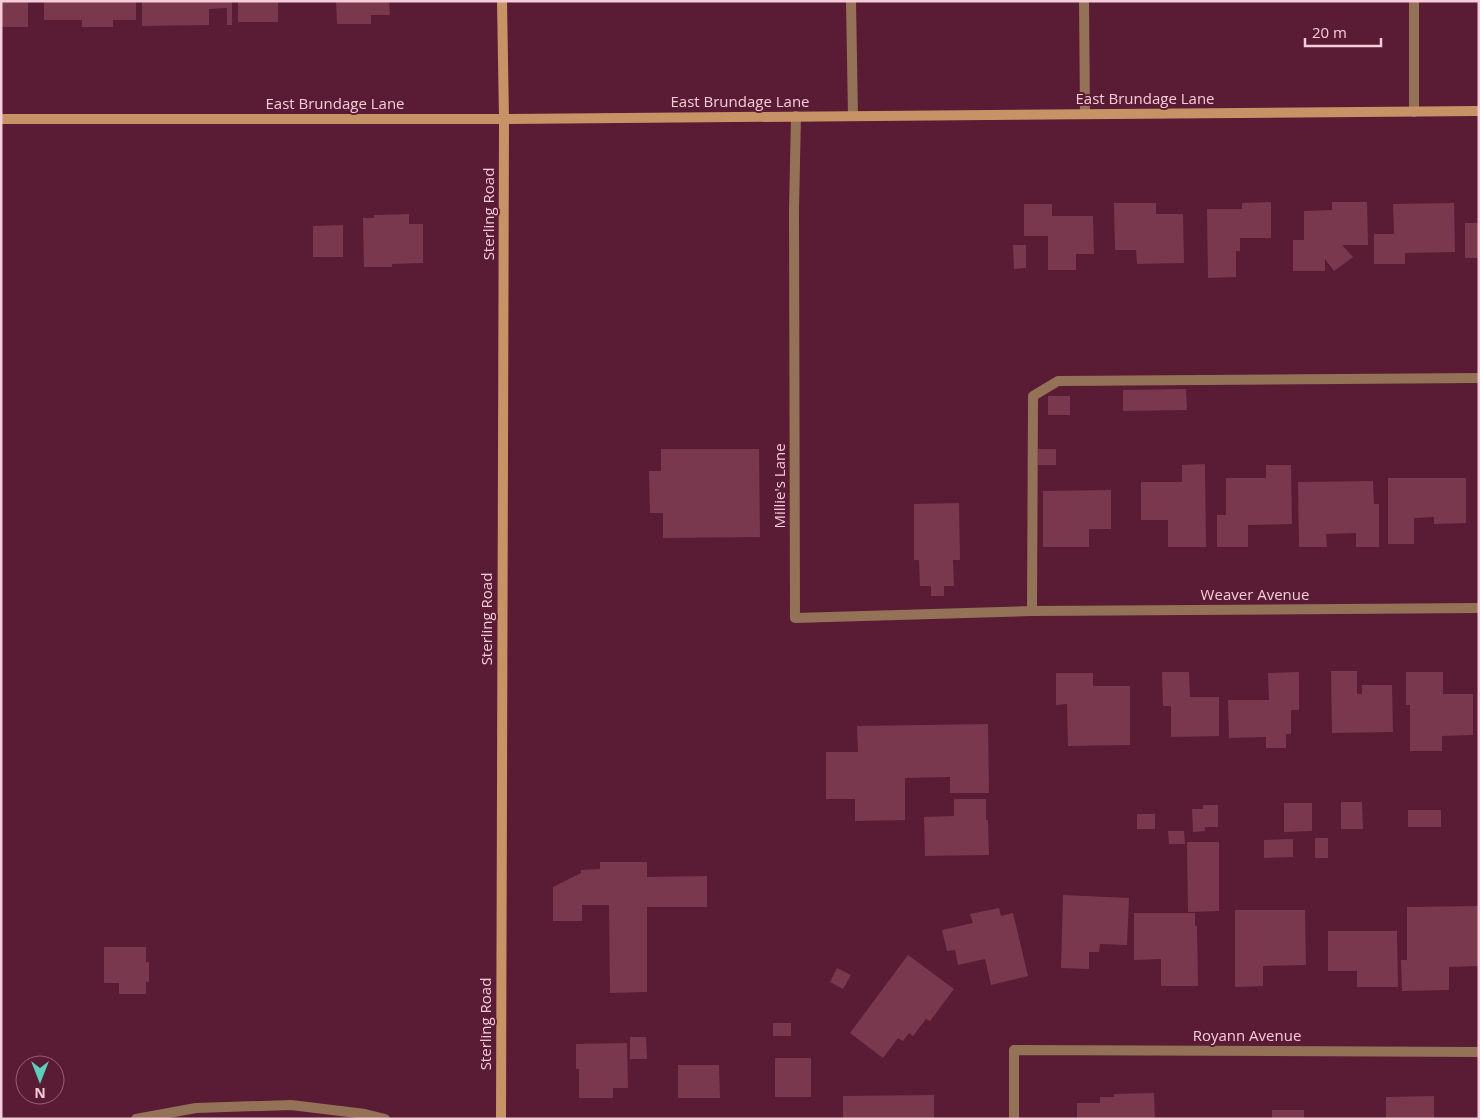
<svg xmlns="http://www.w3.org/2000/svg" width="1480" height="1120" font-family="'Open Sans',sans-serif">
  <rect width="100%" height="100%" fill="#5a1b34"/>
  <g fill="#7a384f">
    <rect x="1" y="1" width="27" height="26"/>
    <polygon points="44,1 136,1 136,20 113,20 113,27 82,27 82,20 44,20"/>
    <polygon points="142,1 232,1 232,25 227,25 227,8 209,9 209,25 142,26"/>
    <rect x="238" y="1" width="40" height="21"/>
    <polygon points="336,1 389,1 390,15 371,15 371,24 337,24"/>
    <polygon points="1271,202 1271,238 1240,238 1240,251 1236,251 1236,277 1208,278 1207,209 1242,209 1242,203"/>
    <polygon points="1332,202 1367,202 1368,245 1342,245 1353,257 1334,271 1325,259 1325,271 1293,271 1293,240 1304,240 1304,211 1332,210"/>
    <polygon points="1114,203 1156,203 1156,214 1183,214 1184,263 1137,264 1136,250 1115,250"/>
    <polygon points="1454,203 1455,252 1405,253 1405,264 1374,264 1374,234 1394,234 1393,204"/>
    <polygon points="1024,204 1052,204 1052,216 1093,216 1094,254 1076,254 1076,270 1048,270 1048,236 1024,236"/>
    <polygon points="409,214 409,224 423,224 423,263 392,264 392,267 364,267 363,218 374,218 374,215"/>
    <rect x="1465" y="223" width="14" height="35"/>
    <polygon points="343,225 343,257 313,257 313,226"/>
    <polygon points="1013,245 1026,245 1026,268 1014,269"/>
    <polygon points="1186,389 1187,410 1123,411 1123,390"/>
    <rect x="1048" y="396" width="22" height="19"/>
    <polygon points="661,449 759,449 760,537 663,538 663,513 650,513 649,471 661,471"/>
    <rect x="1038" y="449" width="18" height="16"/>
    <polygon points="1205,464 1206,547 1168,547 1168,520 1141,520 1141,482 1182,482 1182,465"/>
    <polygon points="1266,465 1291,465 1292,524 1248,525 1248,547 1217,547 1217,515 1226,515 1226,478 1266,478"/>
    <polygon points="1388,478 1466,478 1466,523 1434,524 1434,517 1414,518 1414,544 1388,544"/>
    <polygon points="1373,481 1374,504 1379,504 1379,547 1356,547 1356,533 1326,534 1327,547 1299,547 1298,482"/>
    <polygon points="1111,490 1111,529 1089,529 1089,547 1043,547 1043,491"/>
    <polygon points="959,503 960,560 953,560 954,586 944,586 944,596 931,596 931,586 920,586 919,560 914,560 914,504"/>
    <polygon points="1331,671 1357,671 1357,694 1362,694 1362,685 1392,685 1393,732 1332,733"/>
    <polygon points="1162,672 1189,672 1190,697 1219,697 1219,736 1171,737 1171,706 1163,706"/>
    <polygon points="1299,672 1299,710 1291,710 1291,734 1286,734 1286,748 1266,748 1266,737 1229,738 1228,700 1269,700 1268,673"/>
    <polygon points="1406,672 1443,672 1443,694 1473,694 1473,735 1442,736 1442,751 1410,751 1410,705 1406,705"/>
    <polygon points="1056,673 1093,673 1093,686 1130,686 1130,745 1068,746 1067,704 1056,705"/>
    <polygon points="988,724 989,793 950,793 950,777 905,778 905,820 855,821 855,799 826,799 826,752 858,752 857,726"/>
    <polygon points="954,799 986,799 986,820 988,820 989,855 925,856 924,817 954,816"/>
    <polygon points="1341,802 1362,802 1363,829 1341,829"/>
    <polygon points="1284,803 1312,803 1312,831 1284,832"/>
    <polygon points="1203,805 1218,805 1218,827 1205,827 1205,831 1193,832 1192,809 1203,809"/>
    <rect x="1408" y="810" width="33" height="17"/>
    <rect x="1137" y="814" width="18" height="15"/>
    <polygon points="1168,831 1184,831 1185,844 1169,844"/>
    <rect x="1315" y="838" width="13" height="20"/>
    <polygon points="1293,839 1293,857 1264,858 1264,840"/>
    <polygon points="1187,842 1219,842 1219,911 1188,912"/>
    <polygon points="600,862 647,862 647,877 707,876 707,907 647,907 647,992 610,993 609,905 582,905 582,921 553,921 553,887 581,873 581,870 600,869"/>
    <polygon points="1063,895 1129,898 1127,945 1100,944 1099,952 1089,952 1089,969 1061,968"/>
    <polygon points="1479,906 1479,966 1449,967 1449,990 1402,991 1401,960 1407,960 1407,907"/>
    <polygon points="999,908 1001,916 1013,913 1028,976 991,985 985,959 958,965 955,950 947,951 942,930 973,923 970,914"/>
    <polygon points="1235,910 1305,910 1306,965 1263,966 1263,986 1235,987"/>
    <polygon points="1134,913 1195,913 1195,926 1197,926 1198,986 1161,986 1161,959 1134,960"/>
    <polygon points="1328,931 1397,931 1398,987 1357,987 1357,971 1328,971"/>
    <polygon points="104,947 146,947 146,962 149,962 149,982 146,982 146,994 119,994 119,983 104,983"/>
    <polygon points="908,955 954,989 930,1021 926,1019 913,1036 909,1033 903,1041 898,1038 883,1058 850,1033"/>
    <polygon points="837,968 851,975 843,989 830,982"/>
    <rect x="773" y="1023" width="18" height="13"/>
    <polygon points="630,1037 646,1037 647,1059 630,1059"/>
    <polygon points="627,1043 628,1088 613,1088 613,1098 579,1098 579,1069 576,1069 576,1044"/>
    <rect x="775" y="1058" width="36" height="39"/>
    <polygon points="678,1065 719,1065 720,1098 678,1098"/>
    <polygon points="1154,1093 1155,1119 1077,1119 1077,1103 1100,1103 1100,1097 1114,1097 1114,1094"/>
    <polygon points="934,1095 934,1119 843,1119 843,1096"/>
    <polygon points="1434,1096 1434,1119 1386,1119 1386,1097"/>
    <rect x="1272" y="1110" width="32" height="9"/>
  </g>
  <g fill="none" stroke-linecap="round" stroke-linejoin="round">
    <g stroke="#937257" stroke-width="10">
      <polyline points="851,1 853,116"/>
      <polyline points="1084,1 1085,114"/>
      <polyline points="1414,1 1414,112"/>
      <polyline points="796,116 794,210 795,618 1032,611 1033,396 1058,381 1479,378"/>
      <polyline points="136,1119 196,1108 291,1105 365,1114 385,1119"/>
    </g>
    <g stroke="#937257" stroke-width="10">
      <polyline points="1032,611 1479,608"/>
      <polyline points="1014,1119 1014,1050 1479,1052"/>
    </g>
    <g stroke="#c89267" stroke-width="10">
      <polyline points="1,119 504,119 1479,111"/>
      <polyline points="501,1119 504,119 502,1"/>
    </g>
  </g>
  <g text-anchor="middle" stroke-width="4" stroke-linejoin="round" paint-order="stroke">
    <g font-size="15" fill="#f5ccd7" stroke="#5a1b34">
      <text x="1145" y="104">East Brundage Lane</text>
      <text x="740" y="107">East Brundage Lane</text>
      <text x="335" y="109">East Brundage Lane</text>
      <text transform="translate(489 214) rotate(-90)" y="5">Sterling Road</text>
      <text transform="translate(780 486) rotate(-90)" y="5">Millie's Lane</text>
      <text x="1255" y="600">Weaver Avenue</text>
      <text transform="translate(487 619) rotate(-90)" y="5">Sterling Road</text>
      <text transform="translate(486 1024) rotate(-90)" y="5">Sterling Road</text>
      <text x="1247" y="1041">Royann Avenue</text>
    </g>
  </g>
  <rect width="1480" height="1120" fill="none" stroke="#f5ccd7" stroke-width="5"/>
  <g transform="translate(40 1080) rotate(180)"><circle r="24" fill="#5a1b34" stroke="#986275"/>
  <path d="M0-4L9 19L0 12L-9 19Z" fill="#5cceba"/>
  <text y="-8" font-size="14" font-weight="bold" text-anchor="middle" fill="#f5ccd7">N</text>
  </g>
  <path d="M1305 38v8h76v-8" fill="none" stroke="#f5ccd7" stroke-width="2.5"/>
  <text x="1312" y="38" font-size="15" fill="#f5ccd7" stroke="#5a1b34" stroke-width="4" paint-order="stroke">20 m</text>
</svg>
